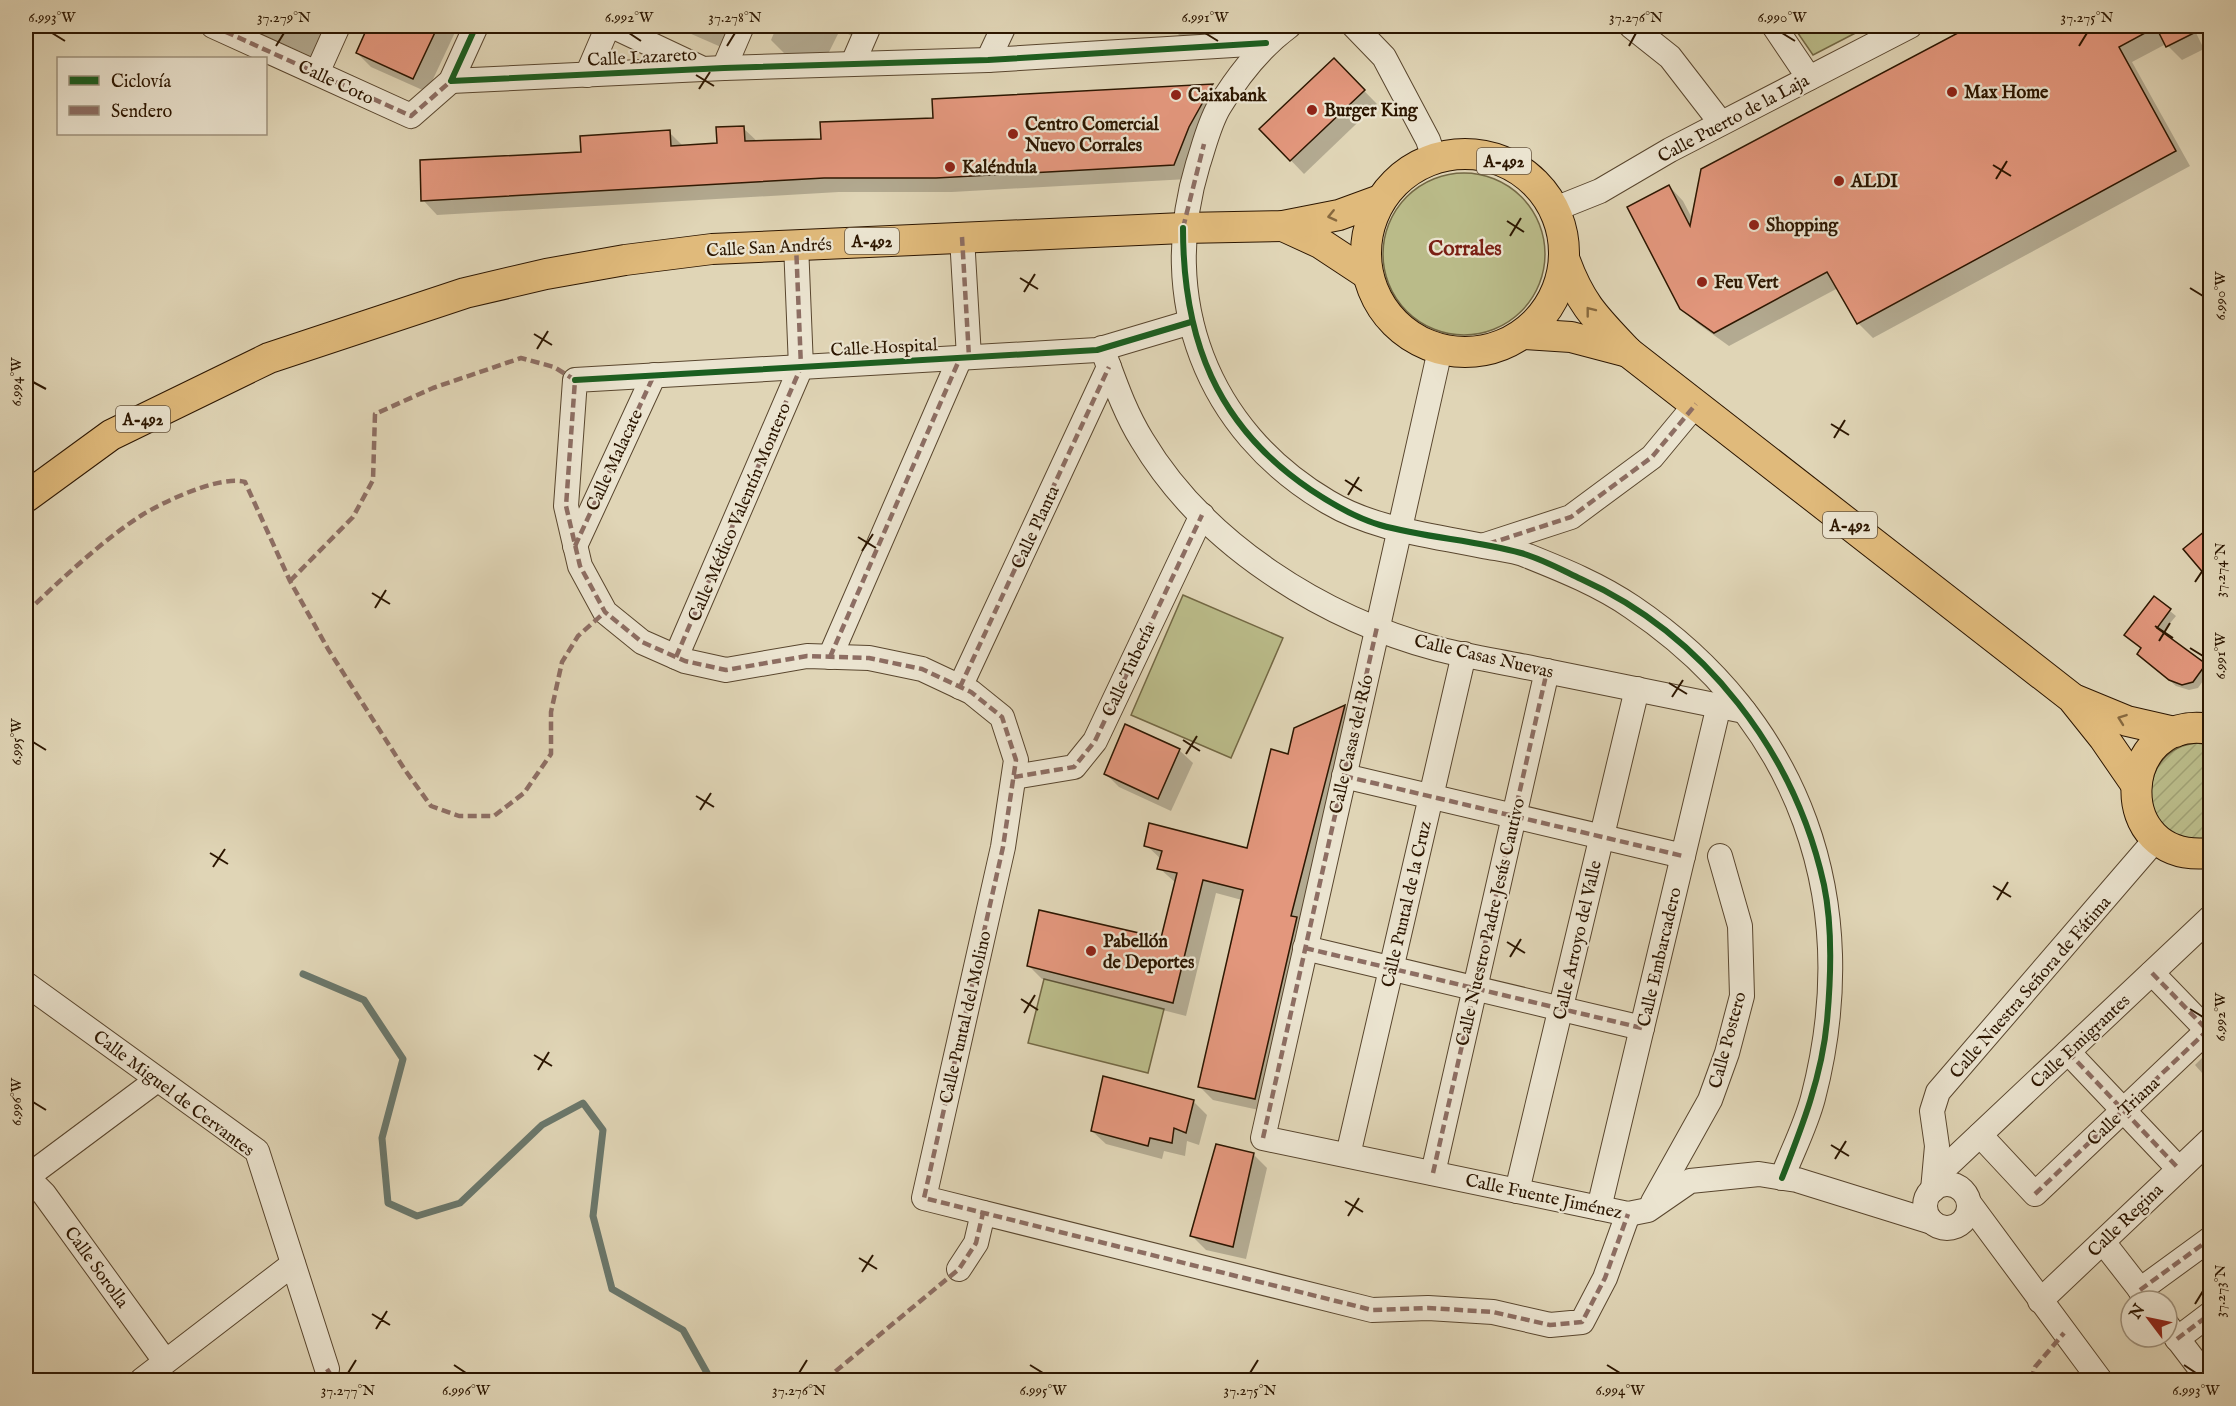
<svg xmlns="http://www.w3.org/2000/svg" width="2236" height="1406" font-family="'IM FELL English',serif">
  <defs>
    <pattern id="garden-furrows" width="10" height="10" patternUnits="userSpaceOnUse" patternTransform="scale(1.5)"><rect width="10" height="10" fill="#babb89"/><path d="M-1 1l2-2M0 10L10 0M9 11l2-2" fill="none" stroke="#a0a074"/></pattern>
  </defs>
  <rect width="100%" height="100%" fill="#e0d5b6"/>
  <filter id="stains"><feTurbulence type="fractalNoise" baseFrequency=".00333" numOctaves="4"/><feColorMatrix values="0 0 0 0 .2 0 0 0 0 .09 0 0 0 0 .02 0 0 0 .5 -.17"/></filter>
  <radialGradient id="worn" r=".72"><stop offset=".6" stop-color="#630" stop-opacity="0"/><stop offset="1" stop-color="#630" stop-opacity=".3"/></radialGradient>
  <g fill="#babb89" stroke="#736844" stroke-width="1.5">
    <polygon points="1793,26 1869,26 1813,55"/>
    <circle cx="1464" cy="254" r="81"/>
    <polygon points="1183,595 1283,638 1231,758 1131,715"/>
    <polygon points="1044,979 1164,1009 1148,1073 1028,1043"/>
  </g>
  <path fill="url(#garden-furrows)" stroke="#736844" stroke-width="1.5" d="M 2197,743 L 2210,745 L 2210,838 C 2205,839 2198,841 2192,840 C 2136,834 2137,748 2197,743 Z"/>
  <g fill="#0003">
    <polygon points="251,26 330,26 315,58 259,33"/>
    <polygon points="370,26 458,26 427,92 371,67 357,53"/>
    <polygon points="673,26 731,26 721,47"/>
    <polygon points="777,26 859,26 854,37 840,30 826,58 816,53 784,53 771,40"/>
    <polygon points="1178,26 1200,26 1200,36 1182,38 1178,34"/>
    <polygon points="1973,26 2201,26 2194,29 2204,49 2182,60 2166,44 2132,62 2190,166 1873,338 1858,323 1838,288 1729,346 1697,323 1681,308 1669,186 1683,201 1693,220 1702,170"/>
    <polygon points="1334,60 1377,104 1304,174 1261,129"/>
    <polygon points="1212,86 1226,100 1188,179 952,192 839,192 437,215 423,200 582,154 669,132 684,147 718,145 743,128 758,142 822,140 935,120 934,100"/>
    <polygon points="2154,598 2176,616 2162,633 2210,671 2198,688 2189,690 2176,686 2139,654 2143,649"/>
    <polygon points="1345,706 1358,720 1268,1112 1213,1100 1200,1087 1242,900 1216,893 1186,1016 1042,979 1028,965 1162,940 1176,883 1159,868 1161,859 1146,845 1248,850 1289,756 1296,729"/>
    <polygon points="1179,750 1193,763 1171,811 1119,787 1106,774"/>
    <polygon points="2210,1050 2210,1082 2195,1065"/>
    <polygon points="1193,1101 1207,1115 1199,1145 1187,1141 1185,1156 1164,1151 1162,1159 1106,1144 1092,1131"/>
    <polygon points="1253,1154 1267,1168 1246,1259 1206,1250 1192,1236"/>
  </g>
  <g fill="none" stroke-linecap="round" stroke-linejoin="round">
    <polyline stroke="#6a776b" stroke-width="7" points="303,974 364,1000 403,1059 382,1138 388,1203 417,1216 460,1203 542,1125 583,1103 603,1130 593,1216 612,1289 683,1330 711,1380"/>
  </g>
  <g fill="#e3977d" stroke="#2c1600" stroke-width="1.5">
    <polygon points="368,26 438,26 413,79 356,53"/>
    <polygon points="1971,26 2208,26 2166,47 2156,27 2119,47 2176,151 1857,324 1827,272 1714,333 1680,309 1627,207 1669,185 1690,226 1701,169"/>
    <polygon points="1334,58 1365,90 1290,161 1259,129"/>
    <polygon points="1213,84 1189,127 1174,165 936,178 824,178 421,201 420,160 581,152 580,136 670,130 671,146 717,143 716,127 744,126 745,141 821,139 820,122 933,118 932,99"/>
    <polygon points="2211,526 2211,582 2183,549"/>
    <polygon points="2154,596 2171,609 2157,628 2206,664 2193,682 2182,685 2169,680 2137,654 2141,648 2124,635"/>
    <polygon points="1345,705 1291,916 1297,917 1255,1099 1198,1087 1243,890 1203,880 1173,1003 1027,966 1039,910 1161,938 1177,873 1157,869 1162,851 1144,846 1149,823 1247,848 1271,749 1288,754 1294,728"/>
    <polygon points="1125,724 1180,749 1158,799 1104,774"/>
    <polygon points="1103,1076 1194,1100 1186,1133 1174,1128 1172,1143 1150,1138 1148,1146 1091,1131"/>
    <polygon points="1216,1144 1254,1153 1233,1247 1190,1236"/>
  </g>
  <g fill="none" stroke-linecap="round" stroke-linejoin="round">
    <g stroke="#59462e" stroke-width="26">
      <g id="minor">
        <polyline points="213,26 411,116 451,81 476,26"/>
        <polyline points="612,26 699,67"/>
        <path d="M 1289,26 C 1262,46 1237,77 1219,107 C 1209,124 1204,146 1198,164 C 1157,299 1206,430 1328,502 C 1375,530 1431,535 1483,546 C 1498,549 1514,550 1528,556 C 1563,570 1600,585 1632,607 C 1801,721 1864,902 1813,1098 C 1806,1125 1792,1152 1782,1178"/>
        <polyline points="1354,26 1384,57 1428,140 1434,158"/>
        <polyline points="1631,26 1670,57 1721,123"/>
        <polyline points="1774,26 1809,78"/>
        <polyline points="988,60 1004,26"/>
        <polyline points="853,63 869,26"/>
        <polyline points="724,68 742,26"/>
        <polyline points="317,73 338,26"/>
        <polyline points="587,75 608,26"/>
        <polyline points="451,81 724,68 988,60 1266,43"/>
        <polyline points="1555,209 1600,191 1670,150 1910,26"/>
        <polyline points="962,237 969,357"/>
        <polyline points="1191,322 1097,350 575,380 566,506 580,566 605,612 642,642 685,661 726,670 807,656 869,658 922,669 971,692 1002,717 1016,760 1003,847 924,1198 1372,1310 1428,1308 1493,1312 1550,1325 1582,1322 1605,1278 1628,1214"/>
        <path d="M 1102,348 C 1114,380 1124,411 1142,440 C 1204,544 1322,618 1438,649 C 1470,657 1503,662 1536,669 C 1605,683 1675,697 1744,711"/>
        <polyline points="1440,350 1263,1138 1628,1214 1648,1210 1690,1181 1759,1174 1797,1180 1932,1222"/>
        <polyline points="1485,545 1571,517 1652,457 1696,404"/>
        <polyline points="575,546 654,375"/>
        <polyline points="676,657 801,367 796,244"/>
        <polyline points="830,657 960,358"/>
        <polyline points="960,687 1109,367"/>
        <polyline points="1344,776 1683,856"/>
        <polyline points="1014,777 1074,767 1095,741 1202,515"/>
        <polyline points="1305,948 1642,1028"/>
        <polyline points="2152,973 2210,1033"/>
        <polyline points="26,984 257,1151 327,1369"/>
        <polyline points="2068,1052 2179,1169"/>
        <polyline points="1980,1135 2035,1194 2210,1028"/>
        <polyline points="1348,1155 1464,654"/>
        <polyline points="1950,1163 2210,918"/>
        <polyline points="1433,1173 1547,671"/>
        <polyline points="26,1176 44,1194 165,1361"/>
        <polyline points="27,1177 157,1080"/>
        <circle cx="1947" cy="1206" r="22"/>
        <polyline points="1933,1190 1937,1146 1932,1111 1938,1092 2156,839"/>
        <polyline points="1517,1191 1637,689"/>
        <polyline points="1653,1202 1710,1100 1727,1053 1742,996 1740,926 1720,856"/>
        <polyline points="1969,1203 2100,1380"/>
        <polyline points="1599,1208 1719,705"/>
        <polyline points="2103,1242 2149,1301"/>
        <polyline points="959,1269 976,1243 983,1213"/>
        <polyline points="2140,1290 2210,1239"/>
        <polyline points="2040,1301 2210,1140"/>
        <polyline points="2167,1325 2209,1380"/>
        <polyline points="2177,1339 2210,1314"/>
        <polyline points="142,1380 293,1264"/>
      </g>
    </g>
    <g stroke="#2c1600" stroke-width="32">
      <g id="major">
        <circle cx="1465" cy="253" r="99"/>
        <polyline points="1283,226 1320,243 1367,274"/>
        <path d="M 1565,261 C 1581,305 1597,319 1628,352 L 2072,698 L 2104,738 L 2135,783"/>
        <polyline points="1524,334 1571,337 1628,352"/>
        <polyline points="26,497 111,435 269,358 465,293 546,274 625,260 712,249 1183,228 1283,226 1339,215 1380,200"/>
        <polyline points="2076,700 2127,721 2175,732"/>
        <path d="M 2210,729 C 2117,713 2107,864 2210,853"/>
      </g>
    </g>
    <use href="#minor" stroke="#ebe4d0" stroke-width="24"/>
    <use href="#major" stroke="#e0ba7b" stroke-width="30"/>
    <g stroke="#8d6e63" stroke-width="4.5" stroke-dasharray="9 4.5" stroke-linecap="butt">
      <polyline points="213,26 411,116 451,81"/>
      <polyline points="1183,228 1204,144"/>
      <polyline points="962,237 969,357"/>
      <polyline points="1488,544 1571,517 1652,457 1696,404"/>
      <polyline points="575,546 654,375"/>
      <polyline points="290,581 353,517 373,480 375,414 433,388 521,358 554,367 575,380 566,506 580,566 605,612 642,642 685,661 726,670 807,656 869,658 922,669 971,692 1002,717 1016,760 1003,847 924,1198 1372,1310 1428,1308 1493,1312 1550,1325 1582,1322 1605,1278 1628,1214"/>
      <path d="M 26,613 C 58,582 104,539 142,515 C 165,501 220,475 245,482 L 290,581 L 328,649 L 405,770 L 431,806 L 459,816 L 494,816 L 524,793 L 551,754 L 551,712 L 562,662 L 578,636 L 605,612"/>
      <polyline points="676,657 801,367 796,244"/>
      <polyline points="830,657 960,358"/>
      <polyline points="960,687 1109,367"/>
      <polyline points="1344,776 1683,856"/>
      <polyline points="1014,777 1074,767 1095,741 1202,515"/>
      <polyline points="1305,948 1642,1028"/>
      <polyline points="2152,973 2210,1033"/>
      <polyline points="2068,1052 2179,1169"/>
      <polyline points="1263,1138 1377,627"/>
      <polyline points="1433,1173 1547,671"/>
      <polyline points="2035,1194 2210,1028"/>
      <polyline points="2140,1290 2210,1239"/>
      <polyline points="2177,1339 2210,1314"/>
      <polyline points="327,1369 334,1380"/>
      <polyline points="825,1380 959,1269 976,1243 983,1213"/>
      <polyline points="2031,1380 2035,1367 2064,1333"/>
    </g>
    <g stroke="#ebe4d0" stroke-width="10">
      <g id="cycleway">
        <polyline points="476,26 451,81 724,68 988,60 1266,43"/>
        <path d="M 1183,228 C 1183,339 1216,426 1311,490 C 1332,504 1356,518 1380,525 C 1426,538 1475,540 1521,553 C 1542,559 1562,570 1581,579 C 1705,635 1795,753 1824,885 C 1833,928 1831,977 1827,1021 C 1822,1076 1802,1127 1782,1178"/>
        <polyline points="575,380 1097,350 1191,322"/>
      </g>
    </g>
    <use href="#cycleway" stroke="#1b5e20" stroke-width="6"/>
  </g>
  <defs><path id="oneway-chevron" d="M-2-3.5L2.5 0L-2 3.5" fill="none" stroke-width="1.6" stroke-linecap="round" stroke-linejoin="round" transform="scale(1.5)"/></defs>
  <g stroke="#86683e">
    <use href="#oneway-chevron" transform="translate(1332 216) rotate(167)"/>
    <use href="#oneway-chevron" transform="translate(1590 311) rotate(-128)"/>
    <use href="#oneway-chevron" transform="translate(2122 719) rotate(-160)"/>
  </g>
  <path fill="none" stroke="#2c1600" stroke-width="2" d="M 52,33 L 65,41M 629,33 L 641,41M 1205,33 L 1218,41M 1782,33 L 1795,41M 276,46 L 284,33M 727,46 L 735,33M 1629,46 L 1636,33M 2079,46 L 2087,33M 696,75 L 714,86M 699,89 L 710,72M 1993,165 L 2011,176M 1996,179 L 2007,161M 1507,221 L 1524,232M 1510,236 L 1521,218M 1020,278 L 1038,289M 2190,288 L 2203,296M 1024,292 L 1035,274M 534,334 L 552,345M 537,349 L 548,331M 33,382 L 46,389M 1831,424 L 1849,435M 1834,438 L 1845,420M 1345,480 L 1362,491M 1348,495 L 1359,477M 858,537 L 876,548M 862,551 L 873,534M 2195,582 L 2203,570M 372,593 L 390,604M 375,608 L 386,590M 2155,626 L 2173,638M 2159,641 L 2170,623M 2190,648 L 2203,656M 1669,683 L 1687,694M 1672,697 L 1683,680M 1183,740 L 1200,751M 33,742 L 46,750M 1186,754 L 1197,736M 696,796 L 714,807M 700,810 L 711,793M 210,853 L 228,864M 213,867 L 225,849M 1993,886 L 2011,897M 1997,900 L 2008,882M 1507,942 L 1525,953M 1510,957 L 1521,939M 1021,999 L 1038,1010M 2190,1009 L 2203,1017M 1024,1013 L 1035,995M 534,1055 L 552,1066M 538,1070 L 549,1052M 33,1102 L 46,1110M 1831,1145 L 1849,1156M 1835,1159 L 1846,1141M 1345,1201 L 1363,1212M 1348,1216 L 1359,1198M 859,1258 L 877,1269M 862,1272 L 873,1255M 2195,1304 L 2203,1291M 372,1314 L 390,1325M 376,1329 L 387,1311M 454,1365 L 466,1373M 1030,1365 L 1043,1373M 1607,1365 L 1620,1373M 2184,1365 L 2196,1373M 348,1373 L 356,1360M 799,1373 L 807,1360M 1250,1373 L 1258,1360"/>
  <g fill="#8f2418" stroke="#ebe4d0" stroke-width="2">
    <circle cx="1952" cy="92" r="6"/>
    <circle cx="1176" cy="95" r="6"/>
    <circle cx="1312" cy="110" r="6"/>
    <circle cx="1013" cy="134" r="6"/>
    <circle cx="950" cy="167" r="6"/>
    <circle cx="1839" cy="181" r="6"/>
    <circle cx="1754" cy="225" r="6"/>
    <circle cx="1702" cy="282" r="6"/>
    <circle cx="1091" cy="951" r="6"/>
  </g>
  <g text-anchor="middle" stroke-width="4.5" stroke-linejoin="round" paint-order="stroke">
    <g fill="#ebe4d0" stroke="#65543e" stroke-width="1.5">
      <rect x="1477" y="148" width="54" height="26" rx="4.5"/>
      <rect x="845" y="228" width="54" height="26" rx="4.5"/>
      <rect x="116" y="406" width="54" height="26" rx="4.5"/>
      <rect x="1823" y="512" width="54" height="26" rx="4.5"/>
    </g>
    <g font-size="16" font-weight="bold" fill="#2c1600">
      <text x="1504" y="167">A-492</text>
      <text x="872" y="247">A-492</text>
      <text x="143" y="425">A-492</text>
      <text x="1850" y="531">A-492</text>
    </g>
    <g font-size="18" fill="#2c1600" stroke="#ebe4d0">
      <text transform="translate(642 57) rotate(-3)" y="6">Calle Lazareto</text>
      <text transform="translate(336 82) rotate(25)" y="6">Calle Coto</text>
      <text transform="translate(1733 118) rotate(-28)" y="6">Calle Puerto de la Laja</text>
      <text transform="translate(769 247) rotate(-3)" y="6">Calle San Andrés</text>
      <text transform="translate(884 347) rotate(-3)" y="6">Calle Hospital</text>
      <text transform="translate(614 460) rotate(-65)" y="6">Calle Malacate</text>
      <text transform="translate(739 512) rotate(-67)" y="6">Calle Médico Valentín Montero</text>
      <text transform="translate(1035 527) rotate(-65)" y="6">Calle Planta</text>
      <text transform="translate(1484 656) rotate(13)" y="6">Calle Casas Nuevas</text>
      <text transform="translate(1128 670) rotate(-65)" y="6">Calle Tubería</text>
      <text transform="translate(1351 744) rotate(-77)" y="6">Calle Casas del Río</text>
      <text transform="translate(1406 904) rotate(-77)" y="6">Calle Puntal de la Cruz</text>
      <text transform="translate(1490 922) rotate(-77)" y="6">Calle Nuestro Padre Jesús Cautivo</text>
      <text transform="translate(1577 940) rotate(-77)" y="6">Calle Arroyo del Valle</text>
      <text transform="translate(1659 957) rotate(-77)" y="6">Calle Embarcadero</text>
      <text transform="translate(2030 987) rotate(-49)" y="6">Calle Nuestra Señora de Fátima</text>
      <text transform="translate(965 1017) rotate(-77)" y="6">Calle Puntal del Molino</text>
      <text transform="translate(1727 1040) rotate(-75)" y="6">Calle Postero</text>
      <text transform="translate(2080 1041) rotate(-43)" y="6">Calle Emigrantes</text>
      <text transform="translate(174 1093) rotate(37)" y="6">Calle Miguel de Cervantes</text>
      <text transform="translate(2123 1111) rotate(-43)" y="6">Calle Triana</text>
      <text transform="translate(1544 1196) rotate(12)" y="6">Calle Fuente Jiménez</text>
      <text transform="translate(2125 1220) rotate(-44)" y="6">Calle Regina</text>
      <text transform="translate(97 1267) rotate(54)" y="6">Calle Sorolla</text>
    </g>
    <g font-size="18" font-weight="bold" fill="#2c1600" stroke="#ebe4d0" text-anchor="start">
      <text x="1964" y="98">Max Home</text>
      <text x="1188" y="101">Caixabank</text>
      <text x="1324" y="116">Burger King</text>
      <text x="1025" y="130">Centro Comercial<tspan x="1025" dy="21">Nuevo Corrales</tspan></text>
      <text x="962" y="173">Kaléndula</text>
      <text x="1851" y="187">ALDI</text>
      <text x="1766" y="231">Shopping</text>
      <text x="1714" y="288">Feu Vert</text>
      <text x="1103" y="947">Pabellón<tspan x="1103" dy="21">de Deportes</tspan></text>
    </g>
    <g font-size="21" font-weight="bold" fill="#7a1f14" stroke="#ebe4d0">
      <text x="1465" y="255">Corrales</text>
    </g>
  </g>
  <rect width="2236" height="1406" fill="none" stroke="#e0d5b6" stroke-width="66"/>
  <rect x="57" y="57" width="210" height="78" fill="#ebe4d0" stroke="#9f927d" stroke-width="1.5"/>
  <rect x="69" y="76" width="30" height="9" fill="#1b5e20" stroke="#9f927d" stroke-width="1.5"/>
  <text x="111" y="87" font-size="18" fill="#2c1600">Ciclovía</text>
  <rect x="69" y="106" width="30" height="9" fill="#8d6e63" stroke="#9f927d" stroke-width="1.5"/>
  <text x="111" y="117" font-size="18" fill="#2c1600">Sendero</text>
  <g transform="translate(2149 1319) rotate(302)"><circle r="28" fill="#ebe4d0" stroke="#9f927d" stroke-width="1.5"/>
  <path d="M0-4.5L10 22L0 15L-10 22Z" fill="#8f2418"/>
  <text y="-9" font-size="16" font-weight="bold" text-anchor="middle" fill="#2c1600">N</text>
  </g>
  <rect x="33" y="33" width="2170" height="1340" fill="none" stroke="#2c1600" stroke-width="2"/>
  <g font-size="15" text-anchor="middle" fill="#2c1600">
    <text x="52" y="22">6.993°W</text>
    <text x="284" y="22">37.279°N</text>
    <text x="629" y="22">6.992°W</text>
    <text x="735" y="22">37.278°N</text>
    <text x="1205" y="22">6.991°W</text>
    <text x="1636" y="22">37.276°N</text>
    <text x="1782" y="22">6.990°W</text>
    <text x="2087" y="22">37.275°N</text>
    <text transform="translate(2220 296) rotate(-90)" y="5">6.990°W</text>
    <text transform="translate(16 382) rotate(-90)" y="5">6.994°W</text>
    <text transform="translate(2220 570) rotate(-90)" y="5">37.274°N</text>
    <text transform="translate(2220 656) rotate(-90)" y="5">6.991°W</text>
    <text transform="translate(16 742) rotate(-90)" y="5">6.995°W</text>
    <text transform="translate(2220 1017) rotate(-90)" y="5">6.992°W</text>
    <text transform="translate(16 1102) rotate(-90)" y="5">6.996°W</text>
    <text transform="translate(2220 1291) rotate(-90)" y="5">37.273°N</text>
    <text x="348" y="1395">37.277°N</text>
    <text x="466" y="1395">6.996°W</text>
    <text x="799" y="1395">37.276°N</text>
    <text x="1043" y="1395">6.995°W</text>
    <text x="1250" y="1395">37.275°N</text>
    <text x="1620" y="1395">6.994°W</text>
    <text x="2196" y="1395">6.993°W</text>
  </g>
  <rect width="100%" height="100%" filter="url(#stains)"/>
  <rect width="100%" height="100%" fill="url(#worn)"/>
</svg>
